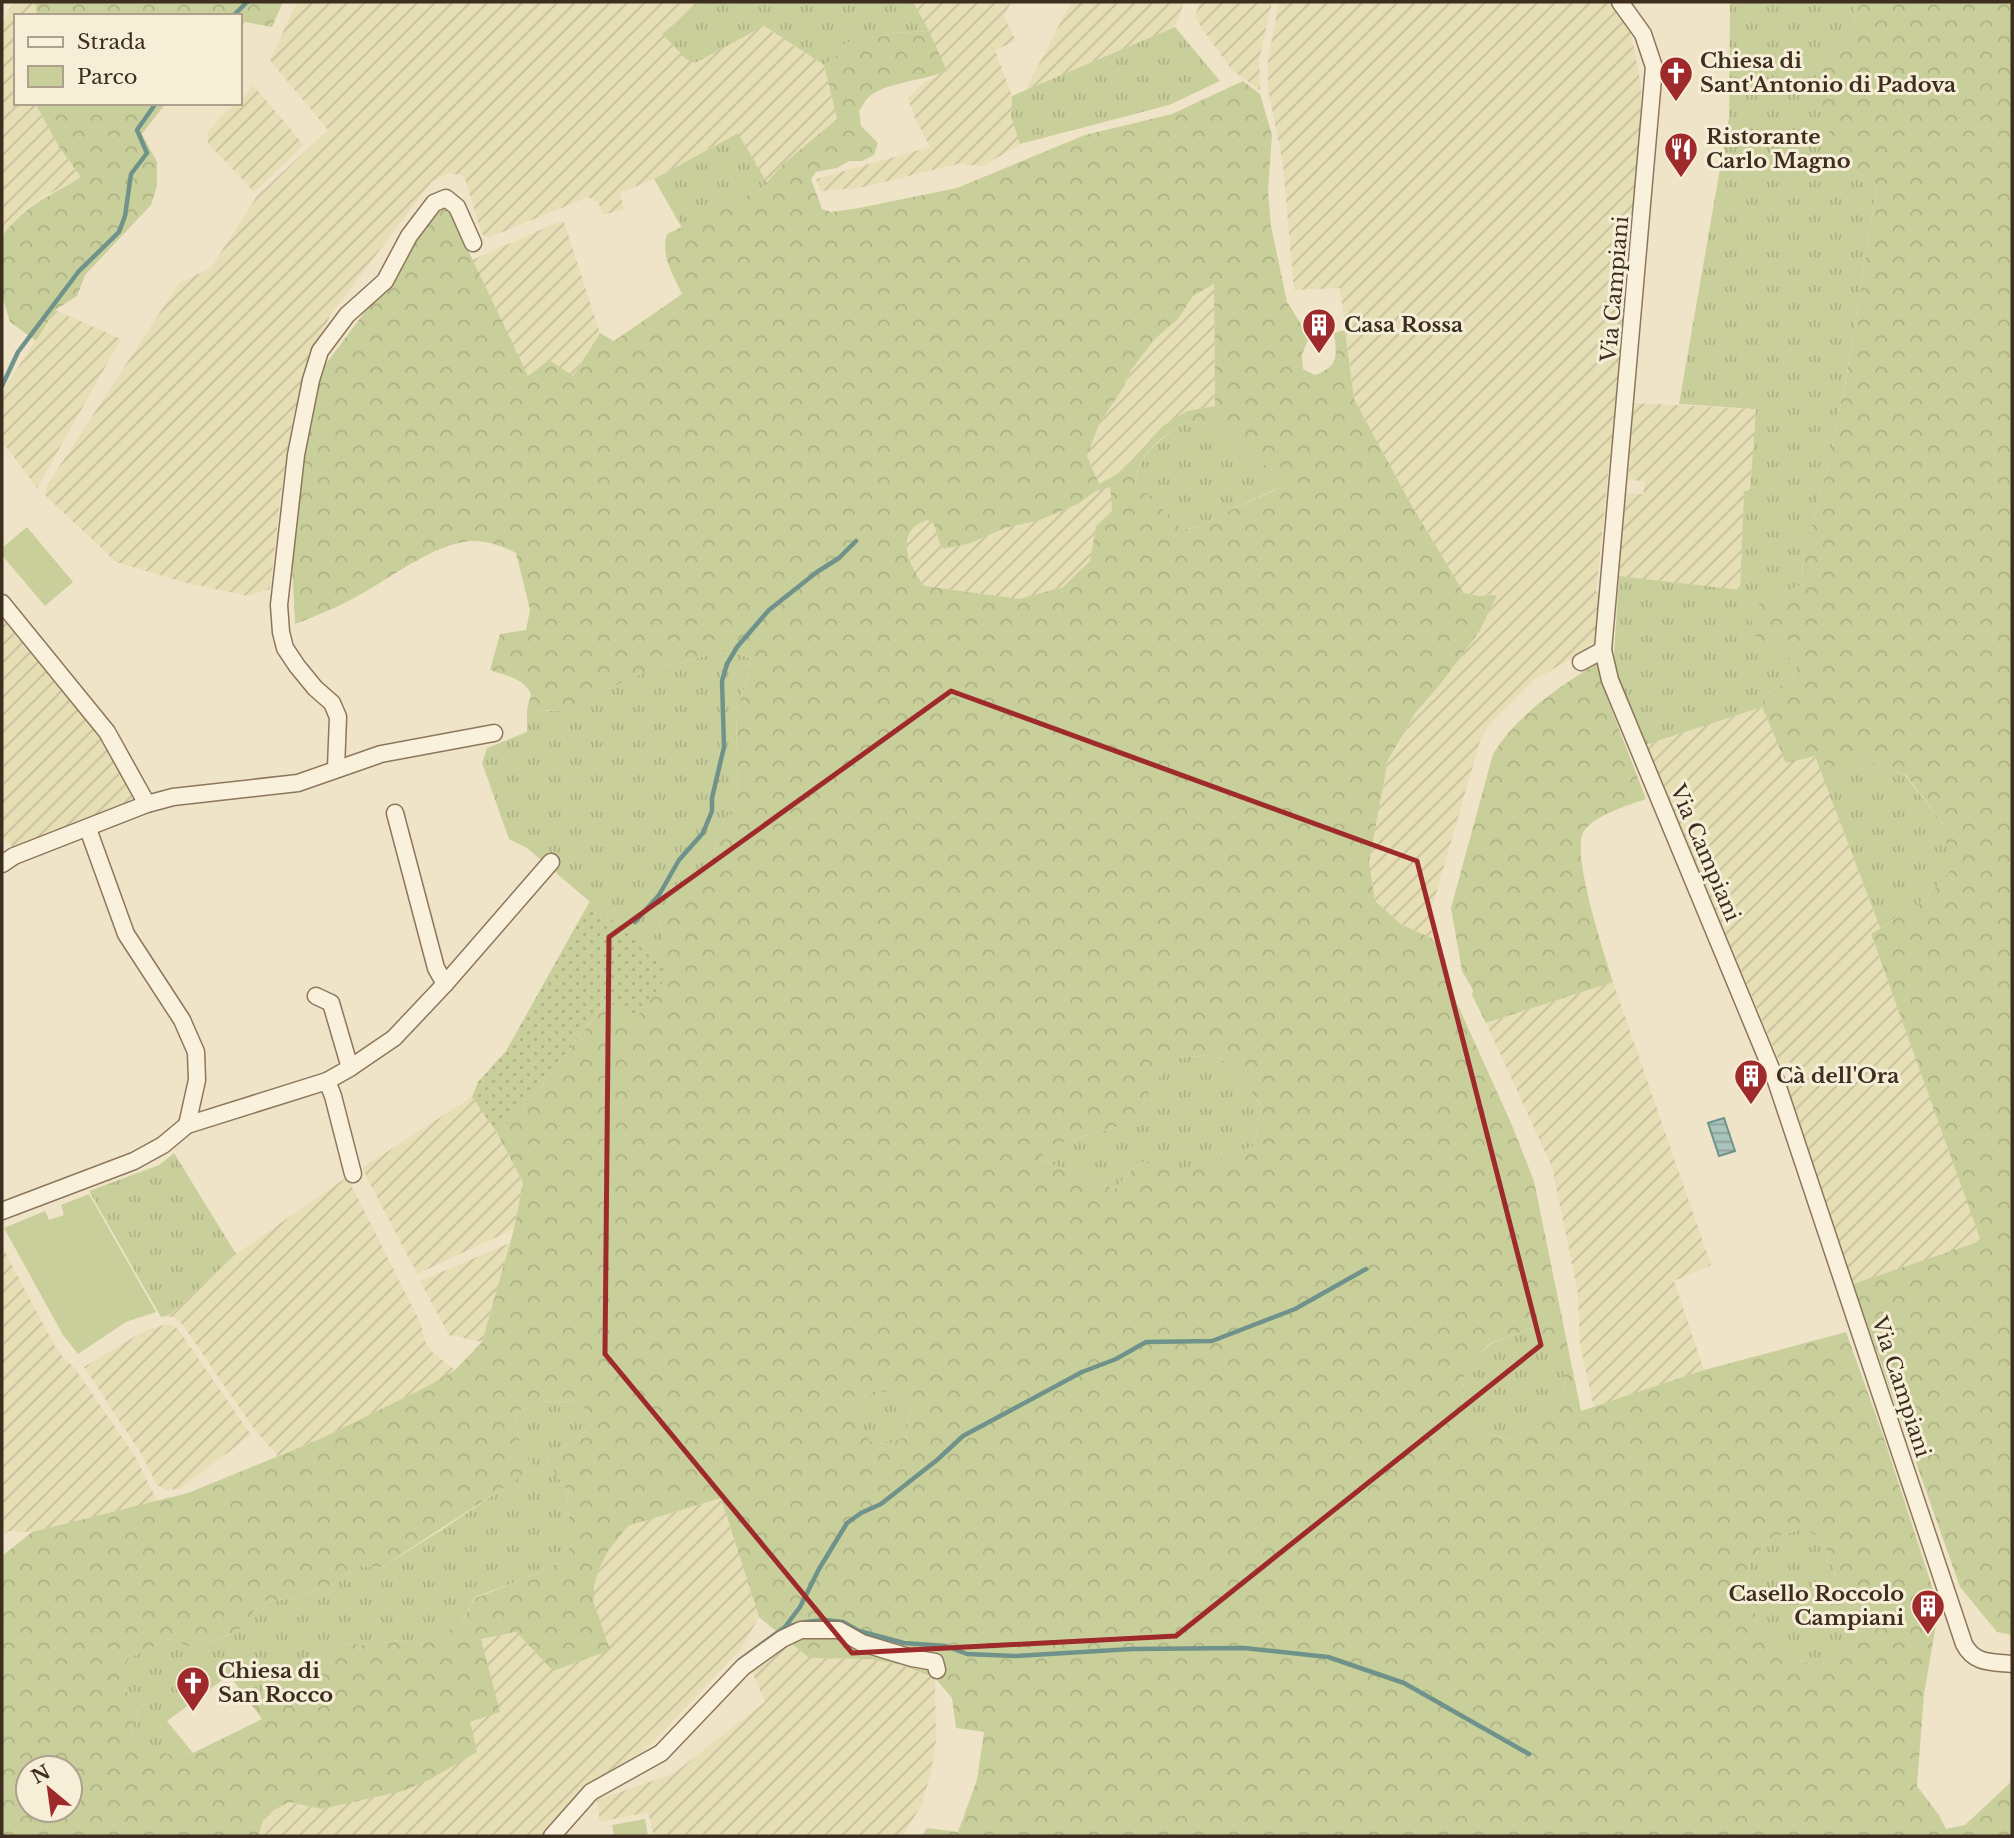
<svg xmlns="http://www.w3.org/2000/svg" width="2014" height="1838" font-family="'Libre Baskerville',serif">
  <defs>
    <pattern id="farmland-furrows" width="10" height="10" patternUnits="userSpaceOnUse" patternTransform="scale(1.75)"><rect width="10" height="10" fill="#e6deb5"/><path d="M-1 1l2-2M0 10L10 0M9 11l2-2" fill="none" stroke="#c6bf9b"/></pattern>
    <pattern id="grass-tufts" width="24" height="20" patternUnits="userSpaceOnUse" patternTransform="scale(1.75)"><rect width="24" height="20" fill="#c9cf9b"/><path d="M3 7l-1-3M5 7V3M7 7l1-3M15 17l-1-3M17 17v-4M19 17l1-3" fill="none" stroke="#aeb285"/></pattern>
    <pattern id="forest-crowns" width="20" height="18" patternUnits="userSpaceOnUse" patternTransform="scale(1.75)"><rect width="20" height="18" fill="#c9cf9b"/><path d="M2 6a3 3 0 1 1 6 0M12 15a3 3 0 1 1 6 0" fill="none" stroke="#aeb285"/></pattern>
    <pattern id="garden-dots" width="8" height="8" patternUnits="userSpaceOnUse" patternTransform="scale(1.75)"><rect width="8" height="8" fill="#c9cf9b"/><path d="M2 2h.1M6 6h.1" fill="none" stroke="#aeb285" stroke-width="1.8" stroke-linecap="round"/></pattern>
    <pattern id="water-rules" width="6" height="5" patternUnits="userSpaceOnUse" patternTransform="scale(1.75)"><rect width="6" height="5" fill="#a9c4bc"/><path d="M0 2.5h6" fill="none" stroke="#8ba098"/></pattern>
  </defs>
  <rect width="100%" height="100%" fill="#f0e4c8"/>
  <g fill="url(#farmland-furrows)">
    <polygon points="17,2 35,2 37,16 16,16 16,103 35,103 59,147 81,177 43,197 22,212 2,236 2,24 10,8"/>
    <polygon points="297,2 700,2 662,34 695,63 763,26 824,65 837,119 783,164 767,183 737,133 654,179 620,193 624,209 603,215 598,202 588,197 488,238 483,235 479,225 464,176 450,173 432,181 331,314 311,355 293,417 281,492 270,589 248,596 187,583 116,562 45,495 46,487 179,283 211,268 257,196 328,130 270,60"/>
    <polygon points="913,2 1011,2 1004,17 1016,41 995,50 1012,96 1011,117 1020,144 983,166 958,164 859,188 820,191 816,179 930,147 915,118 908,98 924,83 947,70"/>
    <polygon points="1071,2 1184,2 1175,27 1025,91"/>
    <polygon points="1200,2 1272,2 1259,60 1260,90 1232,70 1201,27 1195,17"/>
    <polygon points="1279,2 1609,2 1630,28 1641,86 1640,163 1596,592 1604,593 1600,644 1590,644 1588,649 1534,680 1489,725 1480,741 1434,901 1429,913 1433,939 1401,924 1375,901 1369,862 1388,761 1416,712 1439,686 1479,632 1496,595 1479,596 1464,593 1412,506 1354,399 1340,288 1294,290 1283,165 1268,89 1268,60"/>
    <polygon points="253,85 304,145 254,192 208,143 208,133 220,117 236,103 240,103"/>
    <polygon points="564,222 600,333 573,376 528,377 472,260 556,223"/>
    <polygon points="1214,284 1215,407 1187,411 1144,444 1119,473 1099,484 1087,456 1099,424 1123,388 1131,370 1155,339 1178,319 1193,296"/>
    <polygon points="55,310 121,339 37,488 2,441 2,392"/>
    <polygon points="1634,403 1756,409 1750,492 1744,492 1740,591 1619,576 1626,493 1643,494 1645,482 1628,479"/>
    <polygon points="1110,486 1112,511 1096,526 1090,561 1063,587 1019,599 924,586 914,572 906,543 908,532 915,524 927,520 934,524 940,545 944,549 971,543 1005,528 1040,520 1078,504 1096,491"/>
    <polygon points="2,612 103,739 143,802 14,848 2,837"/>
    <polygon points="1762,707 1786,762 1815,756 1880,928 1871,934 1982,1242 1853,1284 1787,1084 1797,1081 1791,1062 1781,1065 1645,745"/>
    <polygon points="1613,982 1711,1265 1674,1281 1704,1370 1594,1408 1580,1345 1578,1294 1552,1167 1486,1023"/>
    <polygon points="472,1097 497,1133 523,1182 514,1229 417,1274 362,1168"/>
    <polygon points="347,1177 420,1322 426,1344 433,1353 455,1370 428,1386 320,1439 278,1456 255,1430 182,1324 173,1317 161,1317 171,1314 236,1254"/>
    <polygon points="510,1243 482,1342 449,1335 420,1281"/>
    <polygon points="2,1246 53,1343 64,1359 74,1367 136,1458 157,1501 32,1532 9,1531 2,1535"/>
    <polygon points="167,1324 178,1329 251,1435 179,1489 167,1490 157,1485 142,1455 84,1367 144,1331"/>
    <polygon points="721,1498 759,1617 741,1649 657,1738 642,1752 596,1778 548,1836 258,1836 265,1815 289,1802 321,1809 470,1722 499,1711 481,1639 516,1632 553,1671 609,1650 594,1603 594,1586 599,1569 608,1551 628,1526"/>
    <polygon points="790,1643 809,1658 868,1659 901,1665 935,1679 936,1741 930,1776 922,1804 903,1836 654,1836 648,1812 600,1822 597,1800 673,1774 765,1702 751,1669"/>
  </g>
  <g fill="url(#grass-tufts)">
    <polygon points="700,2 913,2 929,31 895,33 845,43 834,59 824,65 764,26 695,63 687,60 662,34"/>
    <path d="M 1730,2 L 1853,2 L 1855,24 L 1824,63 L 1842,161 L 1877,185 L 1847,373 L 1829,462 L 1803,558 L 1802,585 L 1776,595 L 1757,639 L 1784,650 L 1797,668 C 1794,673 1790,680 1786,683 C 1772,692 1766,687 1762,707 L 1645,745 L 1616,676 L 1614,654 L 1619,576 L 1740,590 L 1744,491 L 1750,491 L 1756,409 L 1679,404 L 1729,117 Z"/>
    <polygon points="1175,27 1220,81 1169,105 1020,144 1011,117 1012,96"/>
    <polygon points="738,133 767,183 760,190 682,228 654,179"/>
    <path d="M 1185,422 L 1203,423 L 1219,430 L 1278,475 L 1278,488 L 1222,514 L 1201,527 L 1184,529 L 1168,518 L 1156,499 L 1135,486 C 1137,455 1160,439 1185,422 Z"/>
    <polygon points="729,650 750,658 749,674 736,711 738,800 719,829 712,860 689,877 660,917 665,966 527,848 509,839 482,763 487,748 527,732 527,710 560,711 647,671"/>
    <polygon points="1849,754 1905,775 1943,824 1952,869 1924,900 1880,928 1815,756 1828,769"/>
    <polygon points="1212,1055 1234,1066 1262,1107 1254,1146 1189,1172 1139,1162 1115,1189 1041,1160 1047,1147 1137,1121 1149,1089 1177,1058"/>
    <polygon points="174,1153 236,1254 171,1314 161,1317 89,1191 159,1165"/>
    <path d="M 1531,1328 C 1560,1348 1563,1356 1565,1390 L 1532,1426 L 1508,1439 L 1474,1429 L 1463,1406 L 1462,1380 L 1475,1358 L 1492,1343 Z"/>
    <path d="M 875,1391 C 890,1392 903,1394 911,1408 L 906,1436 L 891,1443 L 874,1444 L 865,1437 L 854,1408 L 859,1399 Z"/>
    <polygon points="532,1401 581,1402 592,1426 546,1460 566,1489 569,1519 569,1557 535,1575 475,1597 461,1623 419,1645 400,1640 368,1645 342,1643 248,1700 229,1675 167,1721 193,1753 172,1755 136,1745 132,1730 140,1707 146,1704 131,1698 119,1680 128,1658 169,1639 195,1649 238,1631 262,1602 295,1598 330,1585 360,1566 382,1567 443,1529 533,1468 520,1442 515,1414"/>
    <path d="M 1802,1529 L 1821,1538 L 1838,1580 L 1852,1592 L 1866,1610 C 1860,1646 1849,1655 1816,1666 L 1779,1653 L 1759,1626 L 1746,1589 L 1750,1561 L 1771,1538 Z"/>
  </g>
  <g fill="url(#forest-crowns)" fill-rule="evenodd">
    <polygon points="35,2 283,2 272,27 245,22 240,26 240,16 37,16"/>
    <path d="M 1853,2 L 2012,2 L 2012,1635 L 1997,1632 L 1960,1587 L 1853,1284 L 1981,1241 L 1871,934 L 1924,900 L 1951,870 L 1943,824 L 1906,775 L 1849,755 L 1849,767 L 1839,772 L 1828,769 L 1815,756 L 1786,763 L 1762,707 C 1766,687 1772,692 1786,683 C 1790,680 1794,673 1797,668 L 1784,650 L 1757,639 L 1751,619 L 1765,593 L 1776,595 L 1802,585 L 1803,558 L 1829,462 L 1847,373 L 1877,185 L 1842,161 L 1819,108 L 1817,83 L 1824,63 L 1855,24 Z"/>
    <path d="M 929,31 L 947,71 C 926,80 883,83 869,97 C 865,100 862,107 859,111 L 861,126 L 878,143 L 874,155 L 862,161 L 849,161 L 837,168 L 816,172 L 811,179 L 822,209 L 831,212 L 859,208 L 957,188 L 1085,135 L 1172,114 L 1243,81 L 1260,94 L 1272,135 L 1268,191 L 1271,226 L 1287,302 L 1309,337 L 1302,355 L 1303,369 L 1315,375 C 1339,366 1337,356 1334,333 L 1345,330 L 1354,399 L 1412,506 L 1464,593 L 1479,596 L 1497,595 L 1479,632 L 1439,686 L 1416,712 L 1388,760 L 1369,862 L 1375,901 L 1401,924 L 1433,939 L 1445,958 L 1456,1001 L 1511,1123 L 1534,1181 L 1581,1411 L 1704,1370 L 1846,1332 L 1883,1435 L 1939,1608 L 1924,1694 L 1917,1786 L 1939,1815 L 1946,1829 L 1965,1825 L 2012,1781 L 2012,1836 L 922,1836 L 927,1828 L 958,1832 L 977,1780 L 984,1732 L 956,1728 L 952,1698 L 935,1678 L 901,1665 L 869,1659 L 809,1658 L 759,1617 L 721,1498 L 628,1526 L 608,1551 L 599,1569 L 594,1586 L 594,1603 L 610,1650 L 553,1671 L 516,1632 L 481,1639 L 500,1712 L 470,1722 L 477,1752 L 429,1780 L 403,1791 L 321,1809 L 289,1802 L 265,1815 L 258,1836 L 2,1836 L 2,1556 L 32,1532 L 188,1493 L 320,1439 L 428,1386 L 455,1370 L 482,1342 L 514,1229 L 523,1182 L 497,1133 L 532,1098 L 608,999 L 665,979 L 660,917 L 689,877 L 712,860 L 719,829 L 738,800 L 736,711 L 749,674 L 750,658 L 729,650 L 647,671 L 560,711 L 527,710 L 531,694 C 523,678 506,676 490,670 L 500,634 L 526,630 L 530,610 L 516,553 C 504,546 484,540 470,541 C 435,545 402,570 373,587 C 349,602 322,614 295,624 L 291,543 L 297,461 L 312,425 L 313,381 L 364,313 L 413,238 L 445,206 L 455,212 L 468,250 L 528,376 L 549,360 L 573,376 L 600,333 L 614,341 L 682,294 C 673,275 660,255 667,234 L 761,189 L 783,164 L 837,119 L 824,65 L 834,59 L 845,43 L 895,33 ZM 1214,284 L 1215,406 L 1187,411 L 1163,426 L 1119,473 L 1099,484 L 1087,456 L 1099,424 L 1123,388 L 1131,370 L 1155,339 L 1178,319 L 1193,296 ZM 1185,422 L 1203,423 L 1219,430 L 1278,475 L 1277,489 L 1222,514 L 1201,527 L 1184,529 L 1168,518 L 1156,499 L 1135,486 C 1137,454 1159,439 1185,422 ZM 1110,487 L 1112,511 L 1096,526 L 1090,561 L 1063,587 L 1019,599 L 924,586 C 909,565 893,531 927,520 L 934,524 L 940,545 L 944,549 L 971,543 L 1005,528 L 1040,520 L 1078,504 L 1096,491 ZM 1212,1055 L 1234,1066 L 1262,1107 L 1254,1146 L 1190,1171 L 1139,1162 L 1115,1189 L 1041,1160 L 1047,1147 L 1137,1121 L 1149,1089 L 1177,1058 ZM 1531,1328 C 1559,1347 1563,1358 1565,1390 L 1532,1426 L 1508,1439 L 1474,1429 L 1463,1406 L 1462,1380 L 1475,1358 L 1491,1343 ZM 875,1391 C 890,1392 903,1394 911,1408 L 906,1436 L 891,1443 L 874,1444 L 866,1437 L 854,1408 L 859,1399 ZM 532,1401 L 581,1402 L 592,1426 L 546,1460 L 566,1489 L 569,1519 L 569,1557 L 535,1575 L 475,1598 L 461,1623 L 419,1645 L 400,1640 L 368,1645 L 342,1643 L 248,1700 L 262,1719 L 193,1753 L 172,1755 L 136,1744 L 132,1730 L 140,1707 L 147,1703 L 131,1698 L 119,1680 L 129,1658 L 169,1639 L 195,1649 L 238,1631 L 262,1602 L 295,1598 L 330,1585 L 360,1566 L 382,1567 L 534,1468 L 520,1442 L 515,1414 ZM 1802,1529 L 1821,1538 L 1838,1580 L 1852,1592 L 1866,1610 C 1860,1646 1849,1655 1816,1666 L 1779,1653 L 1759,1626 L 1746,1589 L 1750,1561 L 1771,1538 ZM 28,1768 L 70,1768 L 70,1810 L 28,1810 Z"/>
    <path d="M 35,103 L 166,103 L 142,134 L 157,162 L 157,186 L 151,205 L 85,275 L 77,296 L 55,310 L 36,341 L 10,322 L 2,296 L 2,236 C 28,203 47,198 81,177 L 59,147 Z"/>
    <path d="M 1598,663 L 1602,685 L 1646,799 C 1629,805 1595,815 1584,831 C 1570,852 1605,955 1613,982 L 1486,1023 L 1472,995 L 1473,990 L 1462,971 L 1451,908 L 1493,754 C 1519,713 1557,688 1598,663 Z"/>
  </g>
  <g fill="#c9cf9b">
    <polygon points="27,527 73,582 45,606 2,555 2,548"/>
    <polygon points="89,1194 156,1312 126,1322 78,1354 63,1335 4,1228 45,1211 49,1220 64,1215 61,1205"/>
    <polygon points="645,1819 648,1836 614,1836 612,1825"/>
  </g>
  <polygon fill="url(#garden-dots)" points="590,901 665,966 665,979 634,1021 607,1000 532,1098 497,1133 472,1097 478,1082 506,1051"/>
  <polygon fill="url(#water-rules)" stroke="#6f938a" stroke-width="2" points="1724,1118 1735,1151 1719,1156 1708,1123"/>
  <g fill="none" stroke-linecap="round" stroke-linejoin="round">
    <g stroke="#6f938a" stroke-width="4.5">
      <polyline points="233,16 247,2"/>
      <polyline points="2,386 18,352 79,271 119,232 125,216 131,174 147,153 137,130 156,103"/>
      <polyline points="635,922 659,895 679,860 703,833 712,811 712,798 724,747 722,681 727,664 737,647 769,610 817,572 839,558 856,541"/>
      <polyline points="786,1627 806,1622 824,1620 843,1622 859,1631 904,1643 946,1646 967,1654 1015,1656 1132,1649 1244,1648 1328,1657 1404,1683 1529,1754"/>
      <polyline points="740,1660 785,1627 800,1607 819,1569 847,1523 861,1513 881,1504 937,1460 963,1436 1082,1372 1116,1359 1146,1342 1212,1341 1295,1309 1366,1269"/>
    </g>
    <g stroke="#8d765c" stroke-width="19">
      <g id="minor">
        <path d="M 1620,2 L 1643,34 L 1654,67 L 1603,650 L 1610,680 L 1775,1078 L 1964,1644 C 1974,1664 1992,1662 2012,1664"/>
        <polyline points="2,603 107,732 147,804"/>
        <polyline points="1581,662 1603,650"/>
        <polyline points="336,768 338,717 332,703 315,688 297,666 285,648 281,632 279,605 296,455 311,380 320,351 347,315 385,281 409,236 434,203 446,198 457,207 473,243"/>
        <polyline points="395,813 436,968 445,984"/>
        <polyline points="88,829 126,934 182,1020 196,1052 197,1080 187,1125"/>
        <polyline points="2,864 14,856 147,804 173,797 298,783 381,754 494,733"/>
        <polyline points="316,996 331,1003 350,1068"/>
        <polyline points="327,1081 333,1096 353,1174"/>
        <polyline points="2,1211 134,1161 163,1145 187,1125 327,1081 350,1068 394,1038 445,984 551,862"/>
        <polyline points="552,1836 591,1792 661,1753 743,1667 782,1639 801,1630 839,1630 862,1643 912,1658 935,1662 937,1670"/>
      </g>
    </g>
    <use href="#minor" stroke="#faf1dc" stroke-width="16"/>
  </g>
  <path fill="none" stroke="#9e2a2b" stroke-width="5" stroke-linejoin="round" d="M 951,691 L 1417,861 L 1541,1345 L 1176,1636 L 852,1653 L 605,1354 L 609,937 Z"/>
  <defs>
    <g id="church-pin" transform="scale(1.75)"><path d="M0 17L-7.5 6A9.5 9.5 0 1 1 7.5 6Z" fill="#9e2a2b" stroke="#f7eed8"/><path d="M-1.2-6h2.4v3.5h3.3v2.4h-3.3V6h-2.4V-.1h-3.3v-2.4h3.3Z" fill="#fff"/></g>
    <g id="restaurant-pin" transform="scale(1.75)"><path d="M0 17L-7.5 6A9.5 9.5 0 1 1 7.5 6Z" fill="#9e2a2b" stroke="#f7eed8"/><path d="M-5-6h1v4h1v-4h1v4h1v-4h1v5L-1.5 .5V6h-2V.5L-5-1ZM5-6V6H3V1.5H1.5Q1.5-4 5-6Z" fill="#fff"/></g>
    <g id="building-pin" transform="scale(1.75)"><path d="M0 17L-7.5 6A9.5 9.5 0 1 1 7.5 6Z" fill="#9e2a2b" stroke="#f7eed8"/><path d="M-4-6H4V6H1V3H-1V6H-4ZM-2.5-4.3h1.7v1.8h-1.7ZM.8-4.3h1.7v1.8H.8ZM-2.5-1h1.7V.8h-1.7ZM.8-1h1.7V.8H.8Z" fill="#fff"/></g>
  </defs>
  <g fill-rule="evenodd">
    <use href="#church-pin" x="1676" y="73"/>
    <use href="#restaurant-pin" x="1681" y="149"/>
    <use href="#building-pin" x="1319" y="325"/>
    <use href="#building-pin" x="1751" y="1076"/>
    <use href="#building-pin" x="1928" y="1606"/>
    <use href="#church-pin" x="193" y="1683"/>
  </g>
  <g text-anchor="middle" stroke-width="6" stroke-linejoin="round" paint-order="stroke">
    <g font-size="21" font-weight="bold" fill="#3d2e20" stroke="#f7eed8" text-anchor="start">
      <text x="1700" y="68">Chiesa di<tspan x="1700" dy="24">Sant'Antonio di Padova</tspan></text>
      <text x="1706" y="144">Ristorante<tspan x="1706" dy="24">Carlo Magno</tspan></text>
      <text x="1344" y="332">Casa Rossa</text>
      <text x="1776" y="1083">Cà dell'Ora</text>
      <text x="1904" y="1601" text-anchor="end">Casello Roccolo<tspan x="1904" dy="24">Campiani</tspan></text>
      <text x="218" y="1678">Chiesa di<tspan x="218" dy="24">San Rocco</tspan></text>
    </g>
    <g font-size="21" fill="#3d2e20" stroke="#f7eed8">
      <text transform="translate(1615 289) rotate(-85)" y="7">Via Campiani</text>
      <text transform="translate(1705 853) rotate(67)" y="7">Via Campiani</text>
      <text transform="translate(1901 1387) rotate(72)" y="7">Via Campiani</text>
    </g>
  </g>
  <rect width="2014" height="1838" fill="none" stroke="#3d2e20" stroke-width="7"/>
  <rect x="14" y="14" width="228" height="91" fill="#f7eed8" stroke="#ada18e" stroke-width="2"/>
  <rect x="28" y="37" width="35" height="10" fill="#faf1dc" stroke="#ada18e" stroke-width="2"/>
  <text x="77" y="49" font-size="21" fill="#3d2e20">Strada</text>
  <rect x="28" y="66" width="35" height="21" fill="#c9cf9b" stroke="#ada18e" stroke-width="2"/>
  <text x="77" y="84" font-size="21" fill="#3d2e20">Parco</text>
  <g transform="translate(49 1789) rotate(331)"><circle r="33" fill="#f7eed8" stroke="#ada18e" stroke-width="2"/>
  <path d="M0-5L12 26L0 18L-12 26Z" fill="#9e2a2b"/>
  <text y="-10" font-size="19" font-weight="bold" text-anchor="middle" fill="#3d2e20">N</text>
  </g>
</svg>
